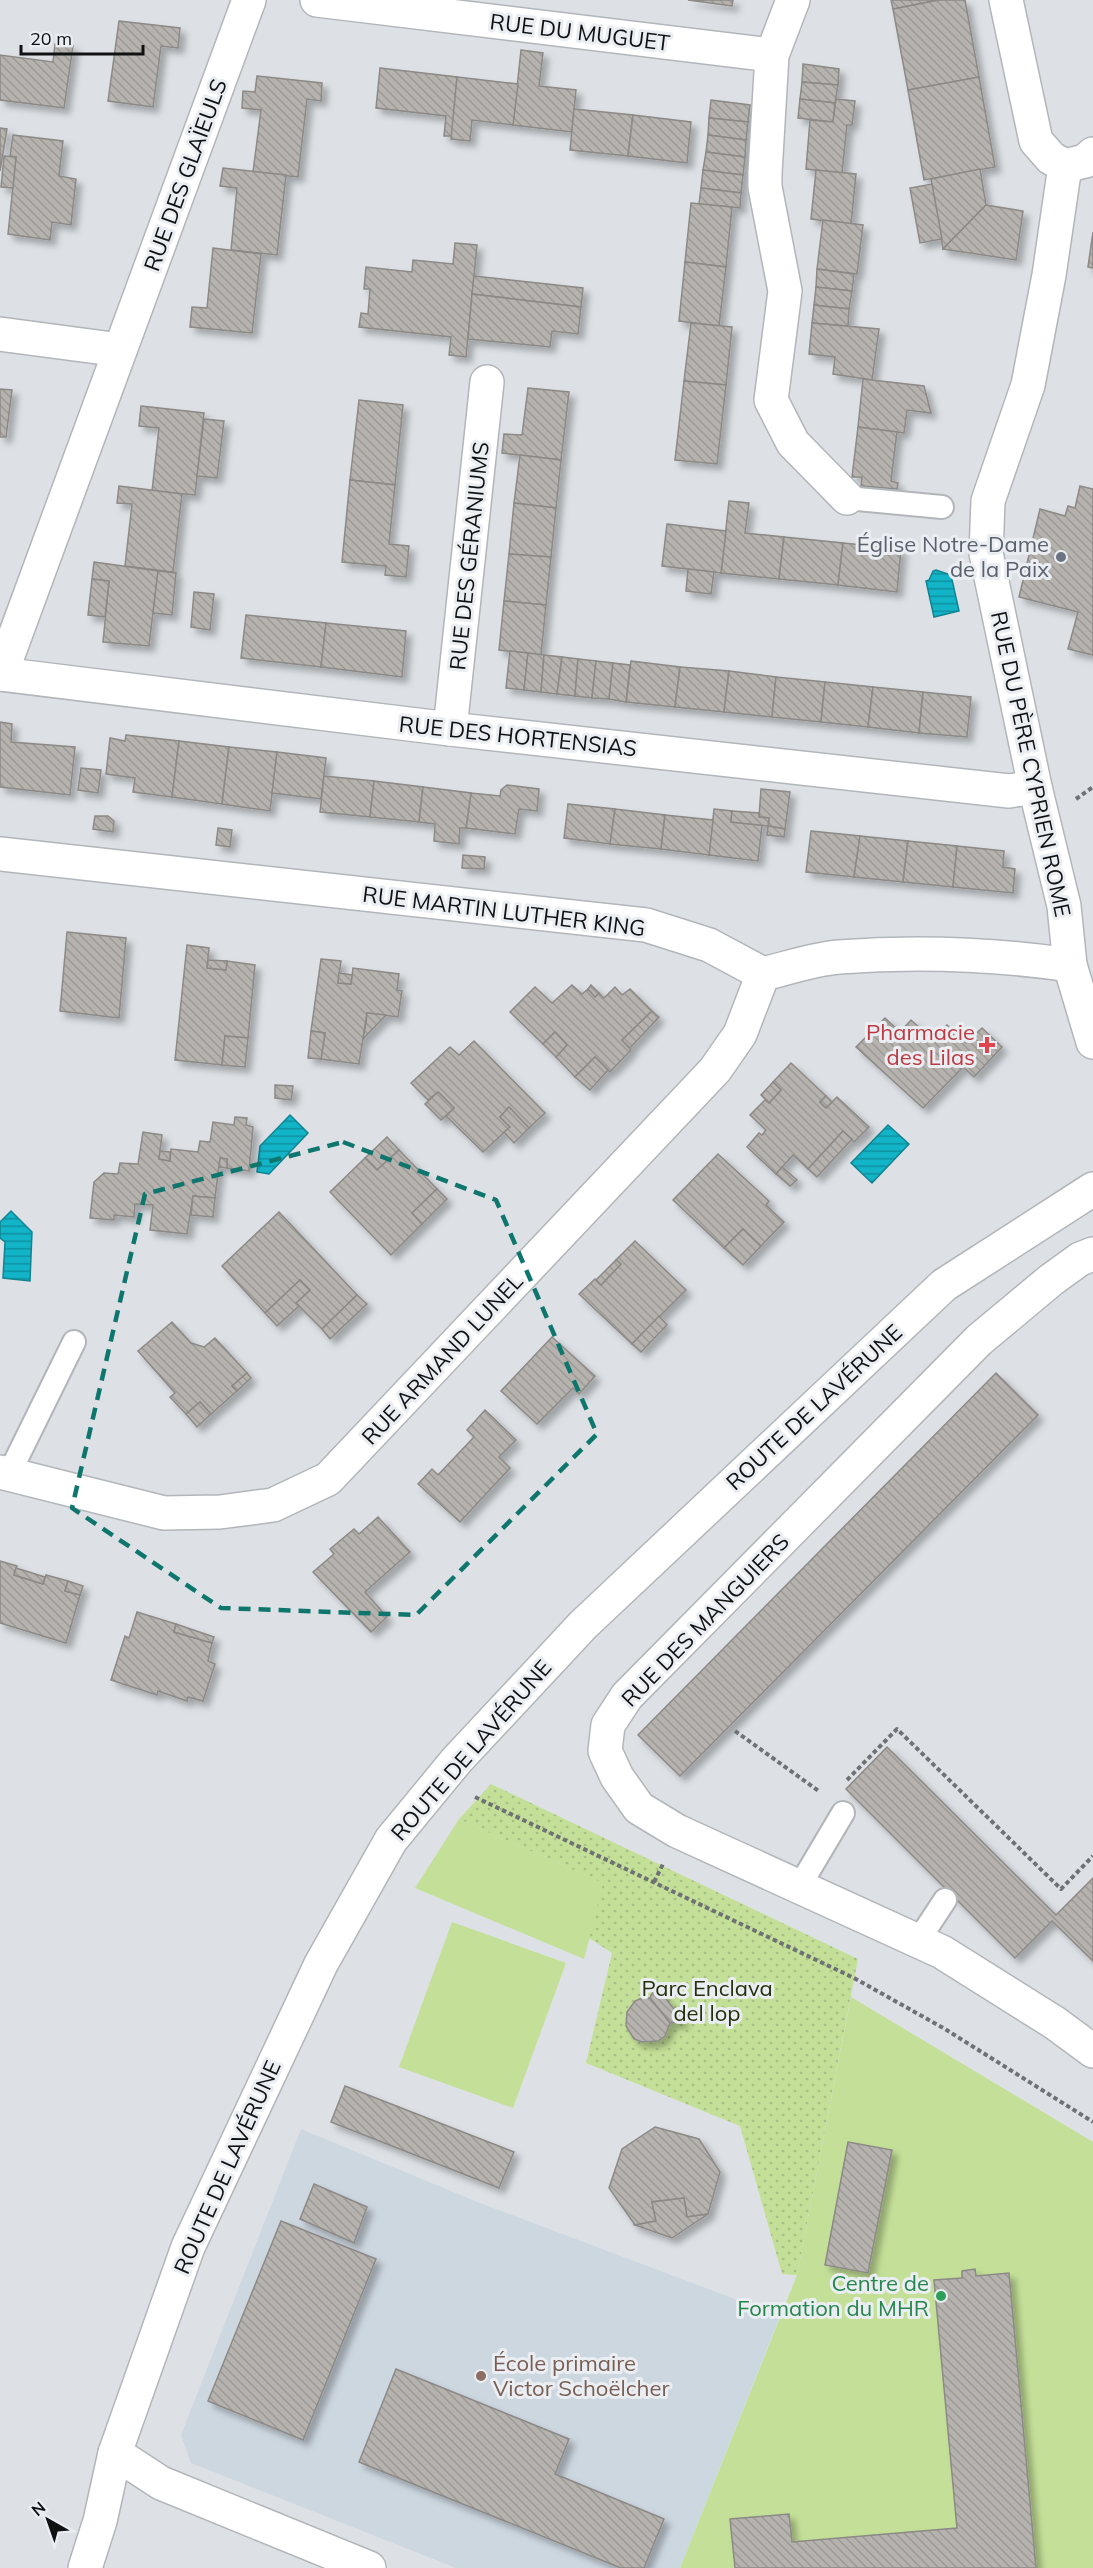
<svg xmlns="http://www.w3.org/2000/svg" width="1093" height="2568" font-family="Mulish,sans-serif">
  <defs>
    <pattern id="park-dots" width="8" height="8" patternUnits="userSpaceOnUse" patternTransform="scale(1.5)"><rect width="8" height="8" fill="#c4e098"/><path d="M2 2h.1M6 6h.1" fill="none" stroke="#a7bf82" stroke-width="1.8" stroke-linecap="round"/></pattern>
    <pattern id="water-rules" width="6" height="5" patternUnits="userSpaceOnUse" patternTransform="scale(1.5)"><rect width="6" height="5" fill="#12b4c7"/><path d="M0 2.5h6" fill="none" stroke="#0f91a0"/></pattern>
    <pattern id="building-back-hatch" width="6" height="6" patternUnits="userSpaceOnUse" patternTransform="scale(1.5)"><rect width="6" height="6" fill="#b6b3af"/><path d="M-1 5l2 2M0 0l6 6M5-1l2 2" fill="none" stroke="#9b9996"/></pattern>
    <filter id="shadow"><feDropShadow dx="5.5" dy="5.5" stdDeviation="3" flood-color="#0004"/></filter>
  </defs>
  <rect width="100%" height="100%" fill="#dde1e5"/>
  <polygon fill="#cdd7e0" points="301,2129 475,2201 780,2316 680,2568 456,2568 191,2463 181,2435"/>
  <g fill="#c4e098">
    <polygon points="459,1819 604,1883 584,1959 415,1888"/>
    <polygon points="452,1922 566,1963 513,2108 399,2067"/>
    <polygon points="851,1997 1093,2142 1093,2568 680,2568 797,2275"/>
  </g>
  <polygon fill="url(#park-dots)" points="491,1784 858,1959 797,2275 782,2274 740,2126 586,2063 612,1953 589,1938 603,1883 459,1819"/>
  <g fill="url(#water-rules)" stroke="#118391" stroke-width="1.5">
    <polygon points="936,570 951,575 959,611 934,617 926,581 929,580 933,571"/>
    <polygon points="290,1115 308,1133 269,1174 257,1172 260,1146"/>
    <polygon points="888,1125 909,1144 872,1183 851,1163"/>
    <polygon points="11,1211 32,1232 30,1281 3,1278 5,1242 0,1238 0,1222"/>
  </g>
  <g fill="url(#building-back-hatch)" stroke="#8c8986" stroke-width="1.5" filter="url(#shadow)">
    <polygon points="688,0 733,0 732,6"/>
    <polygon points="891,0 939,0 893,9"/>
    <polygon points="939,0 965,0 979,77 908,90 893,9"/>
    <polygon points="119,21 180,28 178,48 161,46 153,107 108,101"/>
    <polygon points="55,44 73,46 64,108 0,100 0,55 53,62"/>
    <polygon points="521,50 543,53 539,86 576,90 572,132 513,125"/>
    <polygon points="803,64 839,69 838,85 802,82"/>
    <polygon points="380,68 457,77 452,136 444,136 446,116 376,108"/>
    <polygon points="257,76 322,83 321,101 307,99 298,177 253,172 261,110 242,108 243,91 255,92"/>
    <polygon points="457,77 518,84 513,125 472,120 470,141 451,139"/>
    <polygon points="979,77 995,167 924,180 908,90"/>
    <polygon points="802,82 838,85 835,103 800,99"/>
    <polygon points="800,99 835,103 833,122 798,118"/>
    <polygon points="836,99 855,101 852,125 847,125 842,173 806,169 810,120 833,122"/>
    <polygon points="711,100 750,105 748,122 709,118"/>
    <polygon points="574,109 633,115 628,156 570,150"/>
    <polygon points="633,115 691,122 687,163 628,156"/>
    <polygon points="709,118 748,122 746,140 708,135"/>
    <polygon points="0,128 7,129 0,171"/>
    <polygon points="13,135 63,141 59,176 76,179 71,225 52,222 50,240 8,234 16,157 10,156"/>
    <polygon points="708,135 746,140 745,157 706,152"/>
    <polygon points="706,152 745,157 743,175 703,170"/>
    <polygon points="4,156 16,157 13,188 1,187"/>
    <polygon points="223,168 286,175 277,255 231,250 237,188 220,186"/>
    <polygon points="980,169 986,205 943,249 931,179"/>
    <polygon points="703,170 743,175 741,193 701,188"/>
    <polygon points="816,170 856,174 851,224 811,219"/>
    <polygon points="932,184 942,239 920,243 910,188"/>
    <polygon points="701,188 741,193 740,208 699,204"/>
    <polygon points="691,203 732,207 726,267 685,262"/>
    <polygon points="986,205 1023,211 1016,260 943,249"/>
    <polygon points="823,220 863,225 857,274 817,269"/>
    <polygon points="1093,232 1093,268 1088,267"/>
    <polygon points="455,243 477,245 466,357 449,355 451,337 359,327 361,313 368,314 370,289 364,289 366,267 412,272 413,260 453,264"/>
    <polygon points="213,248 261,254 252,333 190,327 192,307 207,308"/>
    <polygon points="685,262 726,267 719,326 679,321"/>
    <polygon points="817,269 854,274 852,291 816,287"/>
    <polygon points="474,276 583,288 581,307 472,294"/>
    <polygon points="816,287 852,291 849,309 814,305"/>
    <polygon points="472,294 581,307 578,334 552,331 550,347 468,339"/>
    <polygon points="814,305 849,309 848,326 812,323"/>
    <polygon points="691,323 732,327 726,385 684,381"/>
    <polygon points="812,323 879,329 872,380 833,374 835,357 809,354"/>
    <polygon points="863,379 924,386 931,413 907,410 904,433 858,427"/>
    <polygon points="684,381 726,385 717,464 675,460"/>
    <polygon points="528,388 569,392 561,460 502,453 504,434 522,435"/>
    <polygon points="0,389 12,390 6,437 0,437"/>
    <polygon points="359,400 403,405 395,485 350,480"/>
    <polygon points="141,406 204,413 195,495 152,491 159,428 139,426"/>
    <polygon points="204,419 224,421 217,478 197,476"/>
    <polygon points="858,427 897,432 891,481 898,483 897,489 861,486 862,477 852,477"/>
    <polygon points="520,455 561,460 556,508 514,503"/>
    <polygon points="350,480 395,485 389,544 409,546 406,577 385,575 386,566 342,562"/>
    <polygon points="119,486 182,494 173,572 125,566 132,504 117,503"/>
    <polygon points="1080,486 1093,489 1093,655 1068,649 1078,612 1019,597 1040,509 1065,516 1068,506 1075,508"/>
    <polygon points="729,501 749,503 745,533 784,537 779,579 721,573"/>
    <polygon points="514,503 556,508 551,557 509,554"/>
    <polygon points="667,524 726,531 721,573 662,566"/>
    <polygon points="784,537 843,543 838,585 779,579"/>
    <polygon points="843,543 901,549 897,592 838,585"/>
    <polygon points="509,554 551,557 546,605 504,601"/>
    <polygon points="94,562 158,571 149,646 103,642 109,581 92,579"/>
    <polygon points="688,569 714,572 711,594 686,591"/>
    <polygon points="158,571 176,573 172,615 153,613"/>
    <polygon points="92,579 109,581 105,617 88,615"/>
    <polygon points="194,592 214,594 210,630 191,627"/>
    <polygon points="504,601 546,605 541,655 499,650"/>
    <polygon points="246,615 326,623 321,667 241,658"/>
    <polygon points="326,623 406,631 402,677 321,667"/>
    <polygon points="510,651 528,653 524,690 506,688"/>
    <polygon points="528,653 544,655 541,692 524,690"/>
    <polygon points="544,655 562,657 557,694 541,692"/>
    <polygon points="562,657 578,659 575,696 557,694"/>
    <polygon points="578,659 596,661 592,698 575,696"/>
    <polygon points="596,661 613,663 609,699 592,698"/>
    <polygon points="631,661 680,667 675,707 626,702"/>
    <polygon points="613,663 630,665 626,702 609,699"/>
    <polygon points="680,667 729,671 724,712 675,707"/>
    <polygon points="729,671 776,677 772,717 724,712"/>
    <polygon points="776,677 825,682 821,722 772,717"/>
    <polygon points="825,682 873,687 868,727 821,722"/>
    <polygon points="873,687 923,692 919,733 868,727"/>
    <polygon points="923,692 971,697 967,737 919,733"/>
    <polygon points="0,722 12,724 11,742 75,747 70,795 0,787"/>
    <polygon points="126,735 179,741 172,797 133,792 135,778 106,774 110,738 125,741"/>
    <polygon points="179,741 229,747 222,804 172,797"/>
    <polygon points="229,747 277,752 270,811 222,804"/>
    <polygon points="277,752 326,758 321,799 272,793"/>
    <polygon points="81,768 101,770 98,793 78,790"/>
    <polygon points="324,776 374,781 370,817 320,812"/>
    <polygon points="374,781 423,787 419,822 370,817"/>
    <polygon points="507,785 539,789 537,811 519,809 515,834 466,828 471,793 500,796 501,790"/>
    <polygon points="423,787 471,793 466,828 460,828 459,844 434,841 435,824 419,822"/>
    <polygon points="761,789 790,792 785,829 768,826 769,818 759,817"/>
    <polygon points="568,804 615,809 610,844 564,838"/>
    <polygon points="615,809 665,815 661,849 610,844"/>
    <polygon points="714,809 732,811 731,822 762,825 758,861 709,855"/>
    <polygon points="732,811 759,813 759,817 769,818 768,826 731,822"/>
    <polygon points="665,815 713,820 709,855 661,849"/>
    <polygon points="95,816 108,816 114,821 113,832 93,829"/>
    <polygon points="768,826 785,829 784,837 767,835"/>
    <polygon points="218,828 232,830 230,847 216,845"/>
    <polygon points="811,831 860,836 854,877 806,872"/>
    <polygon points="860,836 908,841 903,882 854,877"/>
    <polygon points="908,841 957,846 953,887 903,882"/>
    <polygon points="957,846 1004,851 1003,867 1015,869 1013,893 953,887"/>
    <polygon points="463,855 485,857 484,869 462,868"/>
    <polygon points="67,932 126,938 119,1018 60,1011"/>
    <polygon points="187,945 209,948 207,968 226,970 227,961 255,965 248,1038 225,1036 222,1065 175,1060"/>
    <polygon points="321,959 341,961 338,983 351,984 353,968 399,974 397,990 402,991 398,1017 367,1013 359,1064 321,1059 325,1033 311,1031"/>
    <polygon points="208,960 227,961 226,970 207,968"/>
    <polygon points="339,973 352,975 351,984 338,983"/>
    <polygon points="572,985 582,994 588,989 595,997 599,993 604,998 615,987 622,995 630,989 652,1011 622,1040 631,1050 610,1072 595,1057 575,1077 556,1057 567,1045 555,1032 543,1044 510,1012 535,987 552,1003"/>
    <polygon points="591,985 599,993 595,997 588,989"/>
    <polygon points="652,1011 659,1017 630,1048 622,1040"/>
    <polygon points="367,1013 386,1015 363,1039 366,1023"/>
    <polygon points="885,1018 900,1032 911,1020 932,1039 947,1025 966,1043 982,1028 1002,1047 974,1077 963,1067 923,1108 856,1047"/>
    <polygon points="311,1031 325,1033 321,1059 308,1058"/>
    <polygon points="555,1032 567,1045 556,1057 543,1044"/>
    <polygon points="225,1036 248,1038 245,1067 222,1065"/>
    <polygon points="474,1041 545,1113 529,1128 509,1107 500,1117 510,1127 483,1152 446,1116 454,1108 438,1092 428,1100 411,1083 450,1047 459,1055"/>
    <polygon points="595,1057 608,1070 590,1090 575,1077"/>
    <polygon points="791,1063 826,1096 820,1102 826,1108 837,1097 869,1127 854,1142 843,1131 808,1169 793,1155 776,1174 747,1147 759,1133 762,1135 766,1130 750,1115 765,1100 769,1103 781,1090 773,1082"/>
    <polygon points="773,1082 781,1090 769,1103 761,1095"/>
    <polygon points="275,1085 293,1086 291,1100 275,1098"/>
    <polygon points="438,1092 454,1108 441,1120 425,1104"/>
    <polygon points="826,1096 832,1102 826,1108 820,1102"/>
    <polygon points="509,1107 529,1128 514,1143 504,1132 510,1127 500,1117"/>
    <polygon points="235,1117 247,1118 246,1125 253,1127 249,1171 227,1168 227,1159 220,1158 215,1198 193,1196 187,1234 150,1230 153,1205 135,1204 134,1217 114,1215 114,1220 90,1218 94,1182 104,1173 118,1174 120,1163 138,1164 143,1132 162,1135 159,1159 170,1161 171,1149 198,1152 200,1141 210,1142 213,1122 234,1125"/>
    <polygon points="843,1131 852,1139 817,1177 808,1169"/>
    <polygon points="387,1137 399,1150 377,1170 365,1158"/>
    <polygon points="399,1150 437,1189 412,1213 422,1224 391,1255 330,1192 365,1158 377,1170"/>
    <polygon points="160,1151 170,1152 170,1161 159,1159"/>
    <polygon points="718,1154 769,1201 766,1205 784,1222 761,1246 743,1229 724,1248 673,1200"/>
    <polygon points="220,1158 227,1159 227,1168 219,1167"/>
    <polygon points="782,1167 797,1180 790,1186 776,1174"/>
    <polygon points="437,1189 447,1199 422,1224 412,1213"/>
    <polygon points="193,1196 215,1198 213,1217 191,1215"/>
    <polygon points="279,1212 357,1295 322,1329 296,1303 310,1290 300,1280 265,1313 222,1266"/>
    <polygon points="743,1229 761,1246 743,1265 724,1248"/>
    <polygon points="635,1241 686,1290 632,1344 579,1294 595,1279 601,1285 621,1264 616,1260"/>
    <polygon points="616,1260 621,1264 601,1285 596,1280"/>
    <polygon points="300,1280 310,1290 296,1303 299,1306 277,1326 265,1313"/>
    <polygon points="357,1295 367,1304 330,1339 322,1329"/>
    <polygon points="659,1316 667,1325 641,1352 632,1344"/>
    <polygon points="172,1322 191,1343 204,1347 215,1338 247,1373 232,1386 237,1391 211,1414 200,1402 186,1414 170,1397 175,1393 138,1351"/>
    <polygon points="552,1337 595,1376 579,1394 573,1388 537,1424 501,1391"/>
    <polygon points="247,1373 251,1378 237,1391 232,1386"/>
    <polygon points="996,1373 1038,1415 680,1776 638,1735"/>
    <polygon points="200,1402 211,1414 197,1427 186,1414"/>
    <polygon points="485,1410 516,1440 499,1457 510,1468 460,1522 418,1484 432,1469 438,1475 474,1437 467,1430"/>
    <polygon points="378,1517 410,1552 365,1592 387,1617 371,1632 313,1572 334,1554 330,1549 354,1529 359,1534"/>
    <polygon points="0,1561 17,1566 14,1575 43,1584 46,1575 68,1581 65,1591 80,1595 66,1643 0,1623"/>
    <polygon points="16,1568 45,1577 43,1584 14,1575"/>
    <polygon points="68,1581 83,1586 80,1595 65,1591"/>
    <polygon points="137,1612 176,1624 174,1632 212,1643 208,1661 215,1664 203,1701 188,1697 187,1701 158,1691 157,1695 111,1680 125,1636 129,1638"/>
    <polygon points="176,1624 214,1637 212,1643 174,1632"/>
    <polygon points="887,1747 1056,1915 1093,1878 1093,1961 1052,1921 1015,1958 846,1789"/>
    <polygon points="656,1986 684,2022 670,2023 650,1998"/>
    <polygon points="642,1998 650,1998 670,2023 665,2036 658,2041 642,2042 634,2039 626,2026 627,2012 635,2001"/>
    <polygon points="345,2086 514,2152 499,2188 331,2122"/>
    <polygon points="655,2127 699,2139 720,2172 708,2214 687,2217 684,2198 652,2202 656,2221 635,2225 609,2188 622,2149"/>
    <polygon points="848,2142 892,2150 868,2273 825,2265"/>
    <polygon points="314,2184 367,2207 354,2243 300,2219"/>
    <polygon points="684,2198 687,2217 708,2214 672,2238 635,2225 656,2221 652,2202"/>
    <polygon points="281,2221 376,2259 303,2440 208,2401"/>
    <polygon points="975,2269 976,2276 1009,2273 1036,2568 735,2568 730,2519 789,2514 792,2542 957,2528 934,2280 962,2278 962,2271"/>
    <polygon points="396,2369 569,2439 555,2474 664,2519 644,2568 621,2568 359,2462"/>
  </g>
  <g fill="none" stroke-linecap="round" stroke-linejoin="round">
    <g stroke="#b2b6ba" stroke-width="26">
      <g id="service">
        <polyline points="847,498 942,507"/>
        <polyline points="9,1474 74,1342"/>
        <polyline points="799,1887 843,1813"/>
        <polyline points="918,1941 945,1900"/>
      </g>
    </g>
    <g stroke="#b2b6ba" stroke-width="36">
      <g id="minor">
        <polyline points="317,0 772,55"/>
        <polyline points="793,0 772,55 765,173 765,187 785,291 771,400 793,443 847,498"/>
        <polyline points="1006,0 1036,141 1051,158 1065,166 1085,161 1093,154"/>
        <polyline points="1065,166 1049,275 1028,385 988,501 986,553 1035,787 1064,906 1070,965 1093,1042"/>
        <polyline points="0,334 120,350"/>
        <polyline points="0,674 450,729 1009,791 1035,787"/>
        <polyline points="1,674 249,0"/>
        <polyline points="450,729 487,382"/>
        <path d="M 0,854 L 646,925 L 709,945 L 763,974 C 788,968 814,959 839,957 C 916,951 994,954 1070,965"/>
        <polyline points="1093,1254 1080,1259 1051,1280 979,1340 627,1696 608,1725 605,1751 617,1777 639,1808 677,1831 942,1952 1055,2023 1093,2051"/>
        <polyline points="0,1472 164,1513 220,1512 273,1505 328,1479 715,1070 740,1034 763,974"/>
        <polyline points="115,2453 161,2483 369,2568"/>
      </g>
    </g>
    <g stroke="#b2b6ba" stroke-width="36">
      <polyline id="tertiary" points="85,2568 100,2521 115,2453 188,2247 321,1964 391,1840 456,1761 583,1625 944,1285 1093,1189"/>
    </g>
    <g stroke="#6f7275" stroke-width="4" stroke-dasharray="4.5 3" stroke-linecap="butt">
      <polyline points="1076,799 1093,787"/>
      <polyline points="735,1731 820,1792"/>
      <polyline points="847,1780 897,1729 1061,1889 1093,1856"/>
      <polyline points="475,1797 854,1978 945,2029 1093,2122"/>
      <polyline points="654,1882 663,1864"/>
    </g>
    <use href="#service" stroke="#fff" stroke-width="22"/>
    <use href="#minor" stroke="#fff" stroke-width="33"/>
    <use href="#tertiary" stroke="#fff" stroke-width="33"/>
  </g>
  <path fill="none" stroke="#0f766e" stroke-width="4.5" stroke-dasharray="12 8" stroke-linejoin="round" d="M 343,1142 L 496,1200 L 597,1434 L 416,1615 L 221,1608 L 72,1508 L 145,1194 Z"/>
  <circle fill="#6b7280" stroke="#eaeef2" stroke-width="2" cx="1061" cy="557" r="6"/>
  <path fill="#e0444e" stroke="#eaeef2" stroke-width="2" d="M984 1036h6v6h6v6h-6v6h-6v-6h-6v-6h6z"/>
  <circle fill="#2e9e5b" stroke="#eaeef2" stroke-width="2" cx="941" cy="2296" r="6"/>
  <circle fill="#8d6e63" stroke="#eaeef2" stroke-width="2" cx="481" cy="2376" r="6"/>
  <g text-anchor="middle" stroke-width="6" stroke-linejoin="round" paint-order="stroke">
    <g font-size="22" fill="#101113" stroke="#eaeef2">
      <text transform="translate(580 32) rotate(7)" y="8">RUE DU MUGUET</text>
      <text transform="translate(185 175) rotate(-70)" y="8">RUE DES GLAÏEULS</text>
      <text transform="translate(469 556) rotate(-84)" y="8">RUE DES GÉRANIUMS</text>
      <text transform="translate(518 736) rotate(6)" y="8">RUE DES HORTENSIAS</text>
      <text transform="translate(1031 764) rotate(78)" y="8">RUE DU PÈRE CYPRIEN ROME</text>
      <text transform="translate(504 911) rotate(7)" y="8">RUE MARTIN LUTHER KING</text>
      <text transform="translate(442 1359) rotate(-47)" y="8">RUE ARMAND LUNEL</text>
      <text transform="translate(814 1407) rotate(-43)" y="8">ROUTE DE LAVÉRUNE</text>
      <text transform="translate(705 1620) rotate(-46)" y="8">RUE DES MANGUIERS</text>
      <text transform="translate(471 1750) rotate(-49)" y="8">ROUTE DE LAVÉRUNE</text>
      <text transform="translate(227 2167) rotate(-66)" y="8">ROUTE DE LAVÉRUNE</text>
    </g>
    <g font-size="22" fill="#5b616d" stroke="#eaeef2" text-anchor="end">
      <text x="1049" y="552">Église Notre-Dame<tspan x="1049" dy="25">de la Paix</tspan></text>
    </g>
    <g font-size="22" fill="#be3a42" stroke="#eaeef2" text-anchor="end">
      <text x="975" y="1040">Pharmacie<tspan x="975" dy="25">des Lilas</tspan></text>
    </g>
    <g font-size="22" fill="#25310c" stroke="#eaeef2">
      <text x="707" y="1996">Parc Enclava<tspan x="707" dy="25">del lop</tspan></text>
    </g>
    <g font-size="22" fill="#27864d" stroke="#eaeef2" text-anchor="end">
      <text x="929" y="2291">Centre de<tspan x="929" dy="25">Formation du MHR</tspan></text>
    </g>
    <g font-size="22" fill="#785e54" stroke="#eaeef2" text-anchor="start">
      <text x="493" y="2371">École primaire<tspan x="493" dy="25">Victor Schoëlcher</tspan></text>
    </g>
  </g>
  <g transform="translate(48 2520) rotate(320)" stroke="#eaeef2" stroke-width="4.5" paint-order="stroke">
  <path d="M0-4.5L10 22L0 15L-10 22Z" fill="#101113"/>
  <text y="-9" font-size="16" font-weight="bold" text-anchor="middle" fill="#101113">N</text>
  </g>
  <path d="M21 45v9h122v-9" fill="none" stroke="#101113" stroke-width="3"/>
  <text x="30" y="45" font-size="18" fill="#101113" stroke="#eaeef2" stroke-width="4.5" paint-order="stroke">20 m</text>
</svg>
